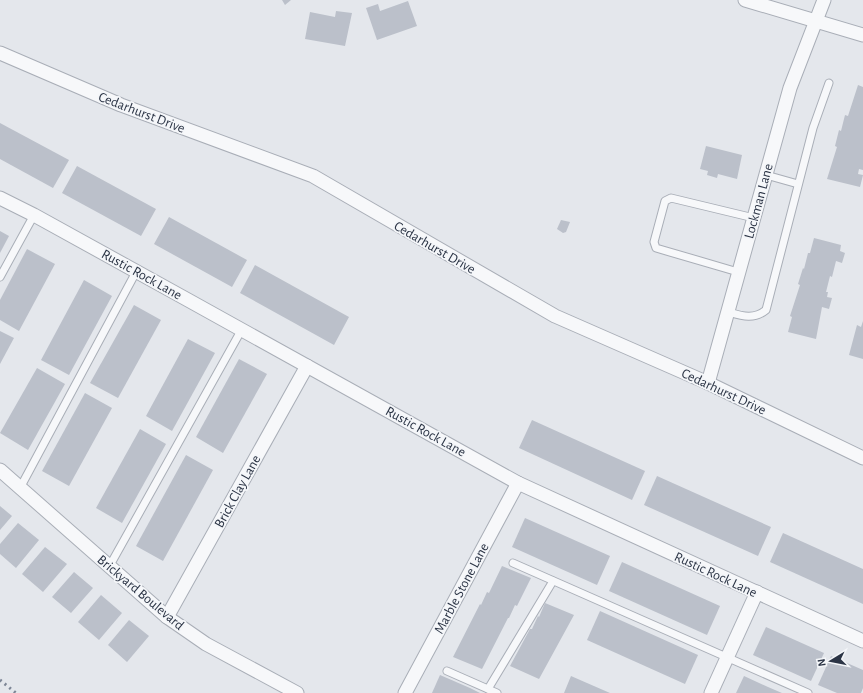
<svg xmlns="http://www.w3.org/2000/svg" width="863" height="693" font-family="'Alegreya Sans',sans-serif">
  <rect width="100%" height="100%" fill="#e4e7ec"/>
  <g fill="#bbc0ca">
    <polygon points="282,0 291,0 285,5"/>
    <polygon points="408,1 417,26 377,40 366,8 378,4 380,11"/>
    <polygon points="336,11 352,13 345,46 305,39 310,12 335,17"/>
    <polygon points="858,85 863,87 863,170 859,169 858,174 863,175 860,187 827,179 837,147 835,146 839,130 841,131 845,115 848,116"/>
    <polygon points="0,123 69,160 53,188 0,159"/>
    <polygon points="706,146 742,155 737,179 718,174 717,178 707,175 708,171 700,169"/>
    <polygon points="77,166 156,209 141,236 62,193"/>
    <polygon points="169,217 247,260 232,287 154,244"/>
    <polygon points="561,220 570,222 566,232 563,233 557,229"/>
    <polygon points="0,231 9,236 0,253"/>
    <polygon points="814,238 841,245 840,251 845,253 842,263 836,261 832,277 830,276 826,292 828,292 827,297 832,298 829,309 822,307 816,339 788,332 792,317 790,316 800,285 798,284 803,268 804,269 808,253 810,253"/>
    <polygon points="27,249 55,264 19,331 0,320 0,300"/>
    <polygon points="255,265 349,317 334,345 240,293"/>
    <polygon points="84,280 112,296 69,375 41,360"/>
    <polygon points="134,305 161,320 118,398 90,383"/>
    <polygon points="863,321 863,359 849,355 857,325 861,327"/>
    <polygon points="0,331 14,338 0,364"/>
    <polygon points="188,339 215,353 172,431 146,416"/>
    <polygon points="239,359 267,374 223,453 196,437"/>
    <polygon points="37,368 65,384 28,450 0,433"/>
    <polygon points="85,393 112,408 69,486 42,471"/>
    <polygon points="532,420 645,471 632,500 519,448"/>
    <polygon points="140,429 166,444 122,523 96,508"/>
    <polygon points="186,455 213,470 163,561 136,546"/>
    <polygon points="657,476 771,527 758,556 644,505"/>
    <polygon points="0,506 12,516 0,530"/>
    <polygon points="525,518 610,556 597,585 512,547"/>
    <polygon points="18,523 39,540 16,568 0,554 0,544"/>
    <polygon points="783,533 863,569 863,604 770,562"/>
    <polygon points="45,547 67,564 43,592 22,574"/>
    <polygon points="622,562 720,606 707,635 609,591"/>
    <polygon points="502,566 531,578 517,606 515,605 509,618 508,618 482,669 453,657 480,604 481,605 487,592 489,593"/>
    <polygon points="74,572 93,588 71,613 52,597"/>
    <polygon points="101,595 122,613 99,640 78,622"/>
    <polygon points="545,603 574,615 539,679 510,666 530,629 532,629 538,616 539,617"/>
    <polygon points="600,611 698,655 685,684 587,640"/>
    <polygon points="129,620 149,636 127,662 108,645"/>
    <polygon points="766,627 824,653 811,681 753,655"/>
    <polygon points="831,656 863,670 863,688 861,693 837,693 818,685"/>
    <polygon points="440,675 470,688 480,693 432,693"/>
    <polygon points="571,676 587,683 610,693 564,693"/>
    <polygon points="744,676 768,687 782,693 736,693"/>
  </g>
  <g fill="none" stroke-linecap="round" stroke-linejoin="round">
    <g stroke="#a9aeb7" stroke-width="9">
      <g id="service">
        <polyline points="766,175 798,184"/>
        <polyline points="738,272 656,248 654,242 665,201 671,198 754,218"/>
        <polyline points="0,277 34,215"/>
        <path d="M 728,312 C 742,316 754,320 766,310 L 813,128 L 829,83"/>
        <polyline points="20,488 136,272"/>
        <polyline points="513,563 808,693"/>
        <polyline points="109,567 242,329"/>
        <polyline points="447,671 497,693"/>
        <polyline points="488,689 553,581"/>
      </g>
    </g>
    <g stroke="#a9aeb7" stroke-width="15">
      <g id="minor">
        <polyline points="745,0 863,35"/>
        <polyline points="0,53 121,105 313,176 555,316 708,383 863,458"/>
        <polyline points="0,198 34,215 188,300 518,483 863,641"/>
        <polyline points="708,383 790,88 824,0"/>
        <polyline points="0,470 167,617 206,644 297,693"/>
        <polyline points="167,617 307,366"/>
        <polyline points="405,693 518,483"/>
        <polyline points="711,693 757,592"/>
      </g>
    </g>
    <use href="#service" stroke="#f7f8fa" stroke-width="7"/>
    <use href="#minor" stroke="#f7f8fa" stroke-width="13"/>
    <polyline stroke="#7d8696" stroke-width="3" stroke-dasharray="2 4" stroke-linecap="butt" points="0,680 16,693"/>
  </g>
  <g text-anchor="middle" stroke-width="3.5" stroke-linejoin="round" paint-order="stroke">
    <g font-size="14" fill="#2b3445" stroke="#f4f6f9">
      <text transform="translate(142 112) rotate(21)" y="5">Cedarhurst Drive</text>
      <text transform="translate(758 201) rotate(-75)" y="5">Lockman Lane</text>
      <text transform="translate(435 247) rotate(30)" y="5">Cedarhurst Drive</text>
      <text transform="translate(142 274) rotate(29)" y="5">Rustic Rock Lane</text>
      <text transform="translate(724 391) rotate(25)" y="5">Cedarhurst Drive</text>
      <text transform="translate(426 431) rotate(29)" y="5">Rustic Rock Lane</text>
      <text transform="translate(237 491) rotate(-61)" y="5">Brick Clay Lane</text>
      <text transform="translate(716 574) rotate(25)" y="5">Rustic Rock Lane</text>
      <text transform="translate(461 588) rotate(-62)" y="5">Marble Stone Lane</text>
      <text transform="translate(141 592) rotate(40)" y="5">Brickyard Boulevard</text>
    </g>
  </g>
  <g transform="translate(831 661) rotate(260)" stroke="#f4f6f9" stroke-width="3" paint-order="stroke">
  <path d="M0-3L7 15L0 10L-7 15Z" fill="#2b3445"/>
  <text y="-6" font-size="11" font-weight="bold" text-anchor="middle" fill="#2b3445">N</text>
  </g>
</svg>
